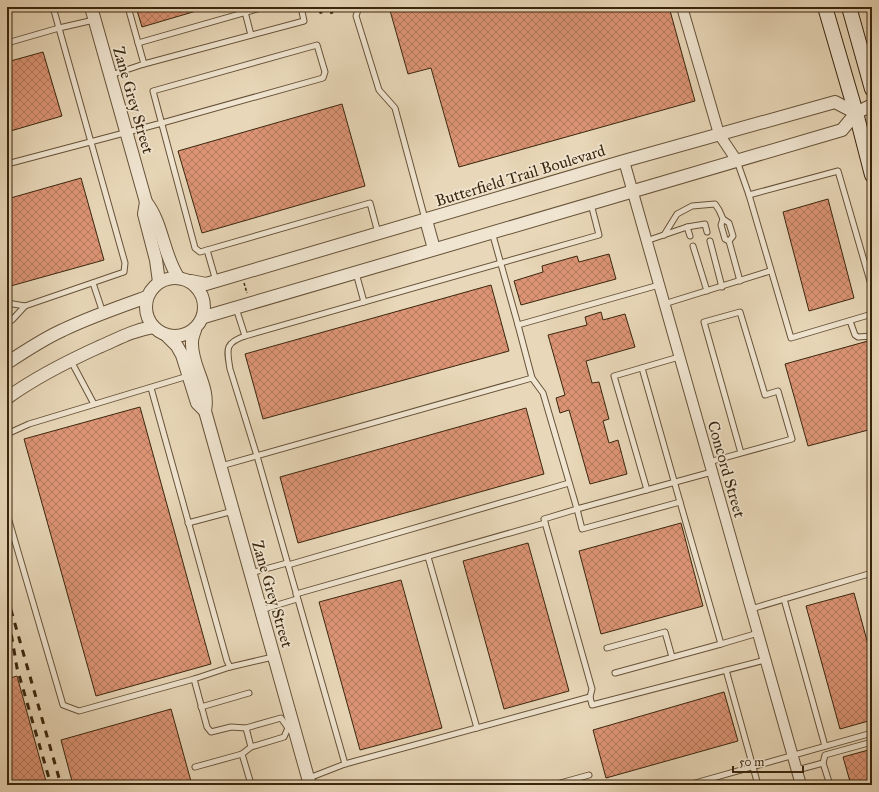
<svg xmlns="http://www.w3.org/2000/svg" width="879" height="792" font-family="'IM FELL Great Primer',serif">
  <defs>
    <pattern id="building-cross-hatch" width="8" height="8" patternUnits="userSpaceOnUse"><rect width="8" height="8" fill="#dc9475"/><path d="M0 0l8 8M0 8l8-8" fill="none" stroke="#b3795e"/></pattern>
  </defs>
  <rect width="100%" height="100%" fill="#e8d7b8"/>
  <filter id="stains"><feTurbulence type="fractalNoise" baseFrequency=".005" numOctaves="4"/><feColorMatrix values="0 0 0 0 .2 0 0 0 0 .09 0 0 0 0 .02 0 0 0 .5 -.17"/></filter>
  <radialGradient id="worn" r=".72"><stop offset=".6" stop-color="#630" stop-opacity="0"/><stop offset="1" stop-color="#630" stop-opacity=".3"/></radialGradient>
  <g fill="url(#building-cross-hatch)" stroke="#3a260e">
    <polygon points="136,7 203,7 203,9 142,27"/>
    <polygon points="389,7 669,7 695,101 459,167 431,68 408,74"/>
    <polygon points="43,52 62,116 7,132 7,62"/>
    <polygon points="342,104 365,186 202,233 178,151"/>
    <polygon points="81,178 104,260 7,287 7,199"/>
    <polygon points="828,199 854,298 809,311 783,212"/>
    <polygon points="609,254 616,279 521,305 514,281 543,272 542,266 577,256 579,262"/>
    <polygon points="491,285 509,351 263,419 245,354"/>
    <polygon points="601,312 603,320 625,314 635,347 586,361 592,383 599,382 609,419 603,421 609,443 618,440 627,474 590,484 569,410 560,413 556,398 565,395 548,335 587,325 585,317"/>
    <polygon points="868,341 872,356 872,429 808,446 785,364"/>
    <polygon points="140,407 211,664 96,696 24,439"/>
    <polygon points="526,408 544,474 298,543 280,477"/>
    <polygon points="681,523 703,606 601,634 579,551"/>
    <polygon points="528,543 569,691 504,709 463,561"/>
    <polygon points="401,580 442,728 360,750 319,602"/>
    <polygon points="854,593 872,659 872,720 840,729 806,606"/>
    <polygon points="17,676 47,785 7,785 7,679"/>
    <polygon points="724,692 738,741 606,778 593,730"/>
    <polygon points="171,709 192,785 73,785 61,740"/>
    <polygon points="872,749 872,785 851,785 843,757"/>
  </g>
  <g fill="none" stroke-linecap="round" stroke-linejoin="round">
    <g stroke="#665238" stroke-width="7">
      <g id="service">
        <polyline points="359,7 356,16 379,90 395,108 425,219"/>
        <polyline points="245,12 251,35"/>
        <polyline points="7,43 59,28 94,20"/>
        <polyline points="138,43 264,7"/>
        <polyline points="144,64 304,21 301,7"/>
        <polyline points="111,75 144,64 128,7"/>
        <polyline points="737,161 749,195 791,338 872,314"/>
        <path d="M 7,164 C 59,150 110,137 162,123 L 323,78 L 325,72 L 317,45 L 153,91 L 195,248 L 200,252 L 207,250 L 216,281"/>
        <polyline points="749,195 838,171 872,288"/>
        <polyline points="723,219 721,225 725,239 729,241 740,281"/>
        <polyline points="687,227 690,236"/>
        <polyline points="492,232 518,325 659,285"/>
        <polyline points="664,235 677,214 692,206 715,204 719,210 723,219 729,223 733,236 729,241"/>
        <polyline points="646,241 687,227 705,224 707,232"/>
        <polyline points="710,241 722,287"/>
        <polyline points="693,246 707,291"/>
        <polyline points="207,250 370,203 378,233"/>
        <polyline points="356,273 364,302"/>
        <polyline points="93,283 103,313"/>
        <polyline points="7,303 25,306"/>
        <polyline points="664,304 770,271"/>
        <polyline points="236,308 245,336 599,235 591,204"/>
        <polyline points="850,321 855,335 858,337 872,336"/>
        <polyline points="7,323 12,320 25,306 124,272 125,263 53,7"/>
        <polyline points="518,325 532,378 543,393 577,509 712,472"/>
        <path d="M 245,336 C 224,343 227,350 230,369 L 257,456 L 345,764"/>
        <polyline points="71,361 94,404"/>
        <polyline points="151,388 227,661 230,667 273,657"/>
        <polyline points="7,434 29,424 188,376"/>
        <polyline points="709,462 792,439 778,391 765,395 740,312 704,322 741,453"/>
        <polyline points="221,466 532,378"/>
        <polyline points="647,490 614,376 679,357"/>
        <polyline points="680,502 721,644 758,633"/>
        <polyline points="7,514 63,705 79,711 194,679"/>
        <polyline points="188,523 233,511"/>
        <polyline points="428,557 477,728"/>
        <polyline points="288,565 569,483"/>
        <polyline points="251,573 287,563"/>
        <polyline points="296,594 545,523"/>
        <polyline points="784,599 825,746"/>
        <polyline points="751,609 872,573"/>
        <polyline points="261,610 297,599"/>
        <polyline points="607,648 665,632 672,657"/>
        <polyline points="230,667 194,679 207,727 211,732 231,727 246,728 281,718 288,728"/>
        <polyline points="726,670 758,785"/>
        <polyline points="615,673 721,644"/>
        <polyline points="590,697 592,689 544,519 577,509 582,529 680,502 642,368"/>
        <polyline points="201,707 249,693"/>
        <polyline points="246,728 251,747"/>
        <polyline points="242,754 251,784"/>
        <polyline points="195,767 242,754 251,747 284,737 288,728"/>
        <polyline points="797,770 823,763"/>
        <polyline points="309,778 345,764 590,697 592,705 765,660"/>
        <polyline points="553,785 589,775"/>
        <polyline points="688,785 872,733"/>
        <polyline points="830,785 823,763 825,755 872,742"/>
      </g>
    </g>
    <g stroke="#665238" stroke-width="12">
      <g id="minor">
        <polyline points="682,7 719,134 737,161"/>
        <polyline points="624,161 801,785"/>
      </g>
    </g>
    <g stroke="#665238" stroke-width="14">
      <g id="tertiary">
        <path d="M 91,7 L 146,202 C 163,224 163,254 178,277"/>
        <polyline points="146,202 144,214 156,260 159,282"/>
        <polyline points="426,220 434,249"/>
        <circle cx="175" cy="307" r="29"/>
        <polyline points="191,281 206,284 624,161 835,102 856,113"/>
        <polyline points="204,317 842,130 856,113 872,105"/>
        <path d="M 195,330 C 194,333 192,338 192,342 C 191,367 210,385 205,411 L 310,785"/>
        <polyline points="166,335 177,346 182,355 197,403 205,411"/>
        <path d="M 7,363 C 25,351 43,339 63,330 C 90,317 119,307 147,297"/>
        <path d="M 7,398 C 36,377 66,362 99,347 C 118,339 131,331 153,327"/>
      </g>
    </g>
    <g stroke="#3a260e" stroke-width="16">
      <g id="secondary">
        <polyline points="825,7 856,113 872,175"/>
        <polyline points="849,7 872,89"/>
      </g>
    </g>
    <polyline stroke="#3a260e" stroke-width="1.5" stroke-dasharray="3 2" stroke-linecap="butt" points="244,283 247,293"/>
    <use href="#service" stroke="#f0e5d1" stroke-width="5"/>
    <use href="#minor" stroke="#f0e5d1" stroke-width="10"/>
    <use href="#tertiary" stroke="#f0e5d1" stroke-width="12"/>
    <use href="#secondary" stroke="#f0e5d1" stroke-width="14"/>
    <g stroke="#3a260e" stroke-width="3" stroke-dasharray="7 7" stroke-linecap="butt">
      <polyline points="319,7 323,19"/>
      <polyline points="330,7 333,17"/>
      <polyline points="7,596 61,785"/>
      <polyline points="9,621 17,668 51,785"/>
    </g>
  </g>
  <g text-anchor="middle" stroke-width="3.5" stroke-linejoin="round" paint-order="stroke">
    <g font-size="16" fill="#3a260e" stroke="#f0e5d1">
      <text transform="translate(134 100) rotate(74)" y="6">Zane Grey Street</text>
      <text transform="translate(520 175) rotate(-17)" y="6">Butterfield Trail Boulevard</text>
      <text transform="translate(727 469) rotate(74)" y="6">Concord Street</text>
      <text transform="translate(273 594) rotate(74)" y="6">Zane Grey Street</text>
    </g>
  </g>
  <rect width="879" height="792" fill="none" stroke="#e8d7b8" stroke-width="24"/>
  <rect x="8" y="8" width="863" height="776" fill="none" stroke="#3a260e" stroke-width="2"/>
  <rect x="12" y="12" width="855" height="768" fill="none" stroke="#3a260e"/>
  <path d="M733 766v6h70v-6" fill="none" stroke="#3a260e" stroke-width="2"/>
  <text x="739" y="766" font-size="12" fill="#3a260e" stroke="#f0e5d1" stroke-width="3" paint-order="stroke">50 m</text>
  <rect width="100%" height="100%" filter="url(#stains)"/>
  <rect width="100%" height="100%" fill="url(#worn)"/>
</svg>
